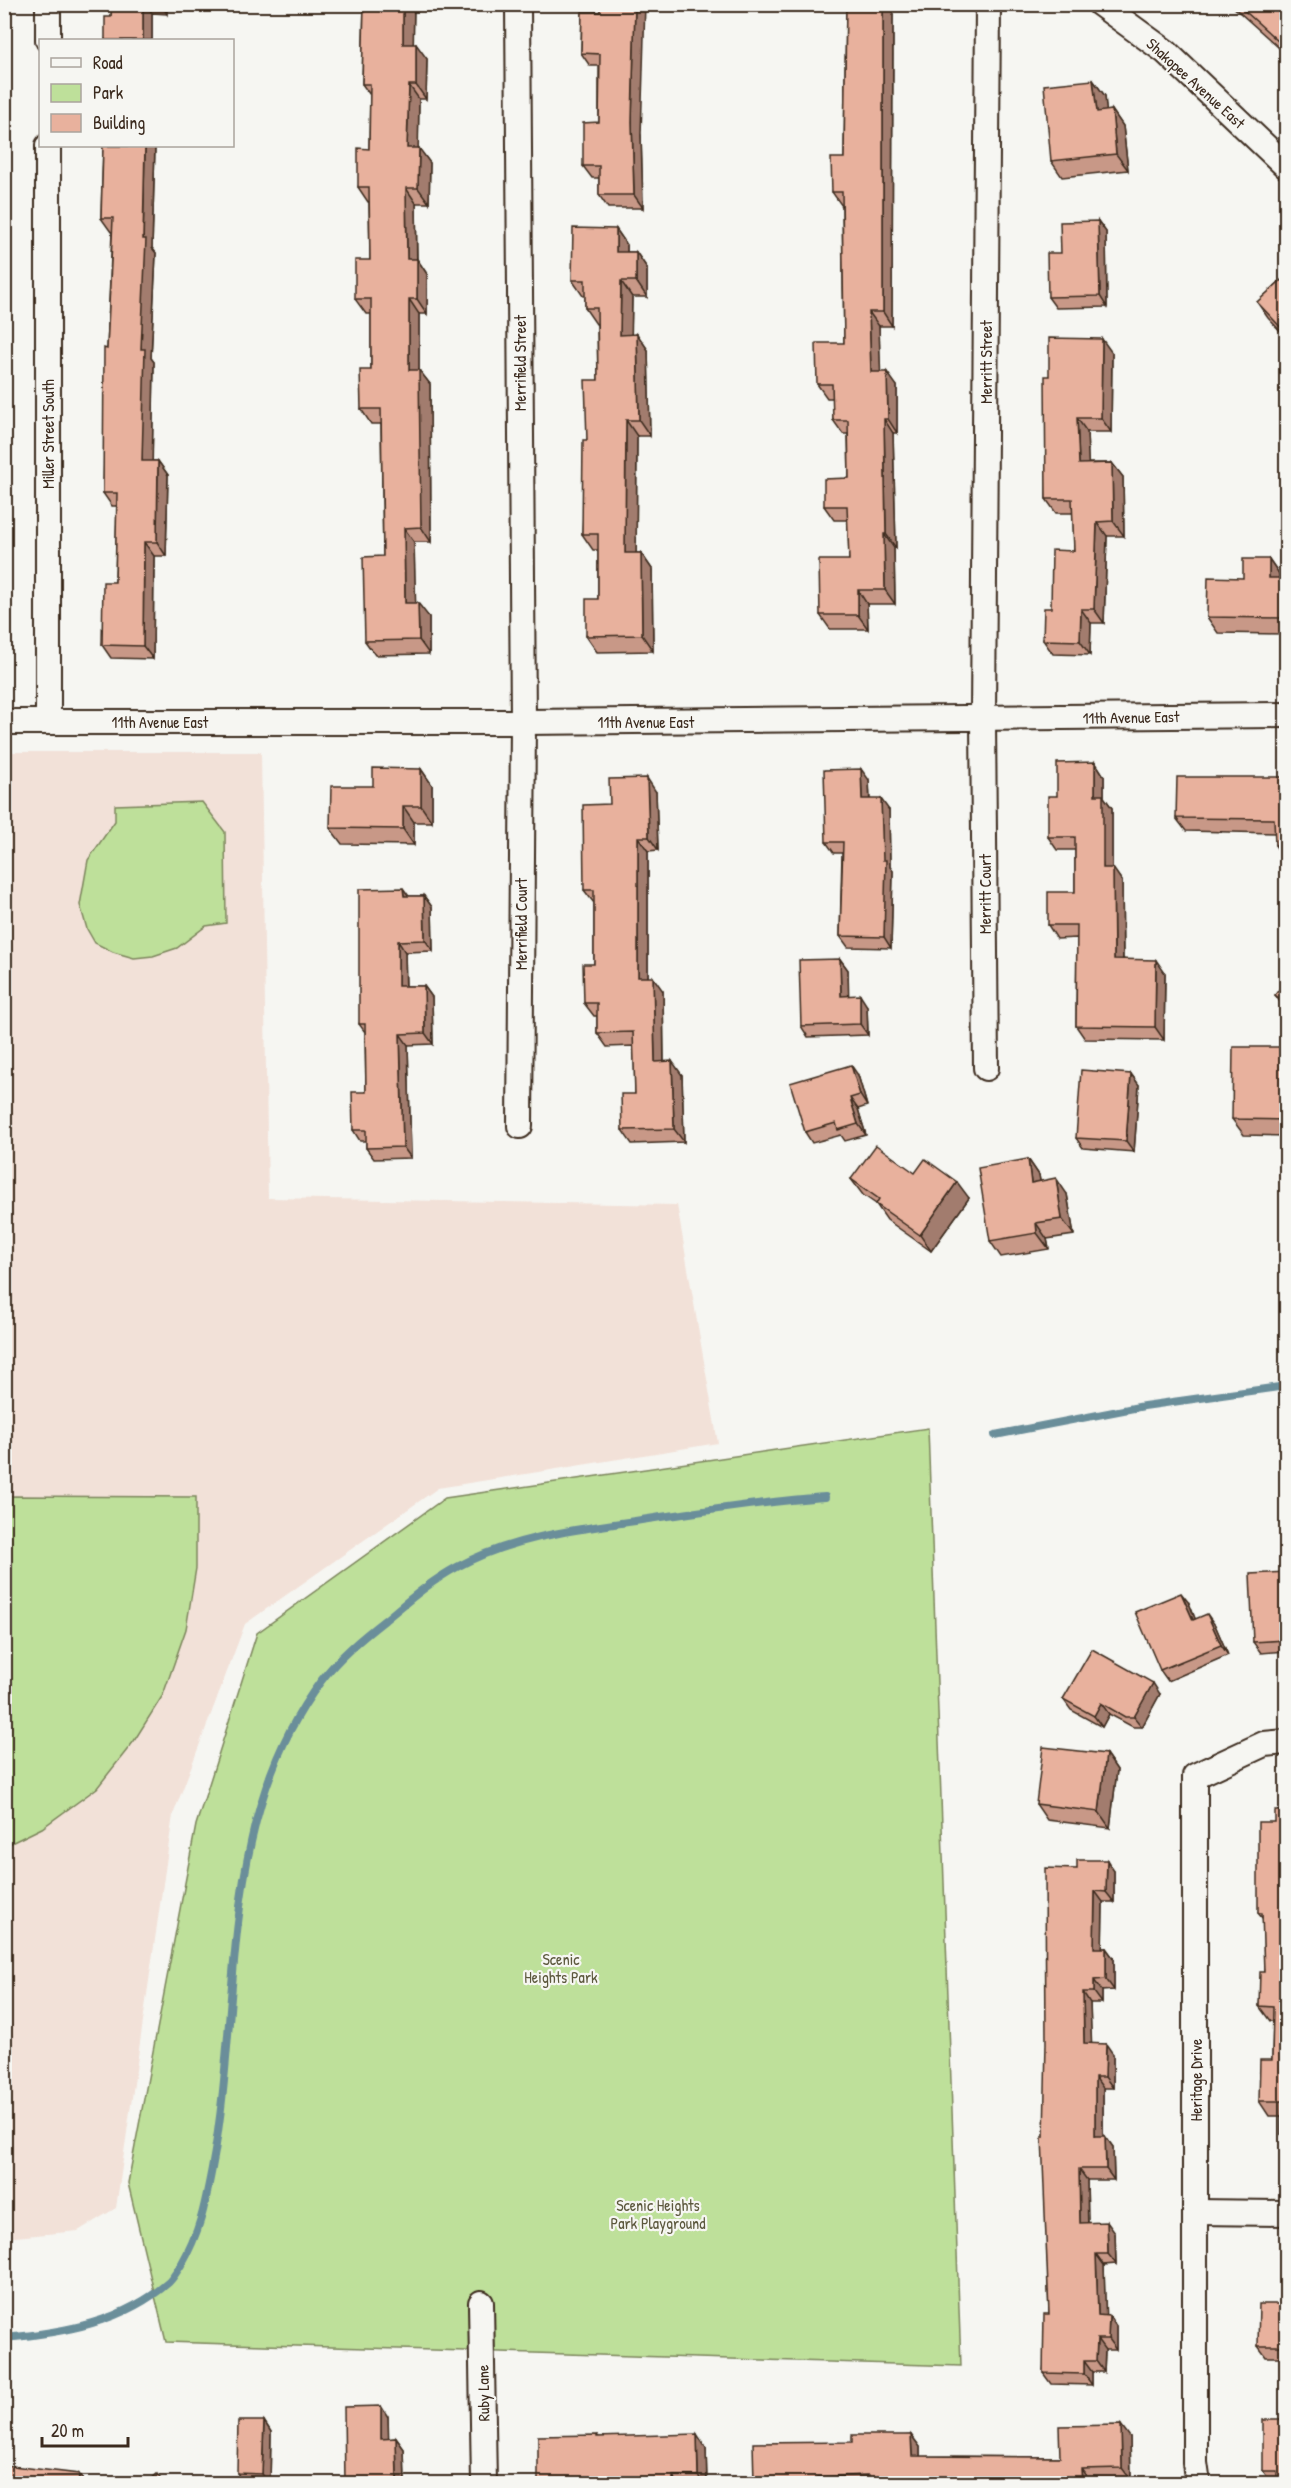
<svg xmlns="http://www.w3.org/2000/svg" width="1291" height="2488" font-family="'Patrick Hand',sans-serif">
  <rect width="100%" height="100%" fill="#f6f6f2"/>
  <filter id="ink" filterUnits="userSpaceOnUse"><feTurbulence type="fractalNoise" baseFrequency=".0167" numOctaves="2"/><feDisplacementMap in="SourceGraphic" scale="12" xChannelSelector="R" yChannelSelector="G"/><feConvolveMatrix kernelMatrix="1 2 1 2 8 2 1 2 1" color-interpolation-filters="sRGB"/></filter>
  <g filter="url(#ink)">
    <polygon fill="#f2e1d8" points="5,752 261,752 268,1198 677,1205 718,1443 438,1488 245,1624 173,1815 116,2208 78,2231 5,2238"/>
    <g fill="#bee09a" stroke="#7c855c" stroke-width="1.5">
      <polygon points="202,802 225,832 226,923 206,926 177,948 153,956 134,958 113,952 95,943 87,929 80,905 88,860 115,821 115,805"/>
      <polygon points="928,1428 961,2366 166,2342 128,2183 196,1825 257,1633 445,1498"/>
      <polygon points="5,1496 196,1497 196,1568 186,1629 163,1695 134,1741 97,1788 42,1828 5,1846"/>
    </g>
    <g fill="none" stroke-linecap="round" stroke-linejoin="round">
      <g stroke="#6b8e9a" stroke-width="8">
        <polyline points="995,1435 1144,1406 1286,1386"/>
        <path d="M 4,2338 C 63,2333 124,2322 169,2282 C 174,2277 177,2271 181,2265 C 200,2232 205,2205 212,2168 C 243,2006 216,1821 321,1681 C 339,1657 362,1638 385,1620 C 408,1601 431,1581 457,1567 C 517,1534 589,1528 655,1518 C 712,1510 768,1501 825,1497"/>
      </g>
      <g stroke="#3b2a1e" stroke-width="28">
        <g id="street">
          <polyline points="48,4 48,40"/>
          <polyline points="518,4 523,722 520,1126"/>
          <polyline points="1100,4 1166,52 1286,166"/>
          <polyline points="48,146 48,722"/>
          <polyline points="4,722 523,722 1286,715"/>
          <polyline points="986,1068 983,719 988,4"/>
          <polyline points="1196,2212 1286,2213"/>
          <polyline points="481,2303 484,2484"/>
          <polyline points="1198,2484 1195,2463 1195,1776 1264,1744 1286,1742"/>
        </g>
      </g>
      <use href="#street" stroke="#f6f6f2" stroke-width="24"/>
    </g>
    <g fill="#c89887" stroke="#3b2a1e" stroke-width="1.5">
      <polygon points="112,4 167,4 167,14 152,13 152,40 105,40 111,17"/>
      <polygon points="364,4 414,4 413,44 427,59 426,99 419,99 418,148 430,163 429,203 416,203 417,259 427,274 427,314 419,314 419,370 430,384 431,542 414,542 415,603 429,617 429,654 375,655 365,641 383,556 381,424 371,424 361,409 371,370 371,314 366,314 355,299 370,260 369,202 368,202 358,187 369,149 370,95 362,84"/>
      <polygon points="846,4 893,4 892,326 879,326 880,372 897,386 897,433 893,433 896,548 894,548 895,604 867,604 868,629 830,629 820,615 849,560 848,520 834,520 824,506 849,478 848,434 843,434 833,420 833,398 827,398 817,384 844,343 842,206 832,192 844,158"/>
      <polygon points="1230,4 1287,4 1287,55"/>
      <polygon points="582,12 641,135 643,208 608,208 599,195 599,178 592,178 583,166 599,122 599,66 590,66 581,53"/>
      <polygon points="1093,80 1105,96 1106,111 1112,110 1123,126 1128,170 1062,177 1051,161"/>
      <polygon points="103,146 155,146 152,248 156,253 151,358 154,362 152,461 158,461 168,475 166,556 154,556 153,659 111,658 102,645 115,582 117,506 112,506 103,493 107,349 112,232 111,232 101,218"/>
      <polygon points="1098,221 1106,232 1107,307 1056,308 1048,297 1061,253"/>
      <polygon points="616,229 627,245 627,252 636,252 647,268 647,297 632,297 631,335 637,334 648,350 650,436 637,436 636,553 641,553 652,569 653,651 597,652 586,636 598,599 598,550 593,550 582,534 587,440 598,380 597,324 596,324 585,308 585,296 583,296 572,280"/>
      <polygon points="1287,275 1287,338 1268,318 1257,302"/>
      <polygon points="1112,353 1111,432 1087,432 1088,463 1112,463 1123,477 1124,536 1107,536 1104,623 1091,623 1090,655 1053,654 1043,640 1051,608 1074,551 1073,513 1056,513 1046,499 1049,376"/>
      <polygon points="1269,559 1280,575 1280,578 1287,578 1287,634 1218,633 1207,617 1243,578"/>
      <polygon points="1095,762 1104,776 1104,797 1112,808 1112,868 1122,881 1123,959 1165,973 1164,1040 1085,1039 1076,1026 1077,938 1057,939 1048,925 1075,892 1075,850 1057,850 1048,837 1057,796"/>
      <polygon points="421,769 432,785 432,822 414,822 414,845 342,844 330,828 373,786"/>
      <polygon points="1287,777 1287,859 1284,859 1275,845 1275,833 1186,831 1176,818"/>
      <polygon points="869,780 870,799 889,810 890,867 893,871 891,948 848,947 840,936 842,853 834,853 826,842"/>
      <polygon points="656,792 658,850 648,851 648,977 663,991 664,1062 682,1075 684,1142 632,1144 622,1130 635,1094 634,1046 607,1047 597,1033 597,1016 594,1016 584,1003 594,964 594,903 584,890 610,804"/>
      <polygon points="409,896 424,896 432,907 433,951 405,952 406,986 424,986 432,997 433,1044 408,1045 411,1158 374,1159 366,1148 366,1141 360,1141 353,1130 366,1092 365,1032 359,1024"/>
      <polygon points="840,959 848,970 848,996 867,1006 868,1035 808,1037 801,1026"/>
      <polygon points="1287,979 1287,1011 1275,995"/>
      <polygon points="1287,1047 1287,1136 1244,1135 1232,1119"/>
      <polygon points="1131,1074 1139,1085 1134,1152 1083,1148 1076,1138"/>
      <polygon points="858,1075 867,1106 858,1109 866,1135 845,1141 841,1135 812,1143 805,1132"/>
      <polygon points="1028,1159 1039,1175 1040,1181 1067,1194 1074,1235 1047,1239 1049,1249 1001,1257 990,1241"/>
      <polygon points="915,1173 969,1198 931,1251 887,1220 876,1204 863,1195 851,1179"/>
      <polygon points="1287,1572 1287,1651 1261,1653 1253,1642"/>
      <polygon points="1189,1603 1195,1619 1215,1625 1228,1655 1168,1681 1160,1670"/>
      <polygon points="1160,1694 1142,1727 1133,1727 1109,1714 1102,1727 1071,1710 1063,1699"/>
      <polygon points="1106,1754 1117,1770 1110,1828 1047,1820 1036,1804"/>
      <polygon points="1287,1811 1287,2142 1281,2134 1281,2116 1269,2116 1259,2101 1272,2060 1273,2021 1270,2021 1259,2006 1264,1972 1263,1919 1258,1913 1275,1822"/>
      <polygon points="1077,1869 1114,1871 1114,1902 1103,1902 1102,1948 1106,1948 1114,1959 1114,1990 1102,1991 1102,2003 1090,2003 1091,2044 1113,2054 1113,2088 1103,2088 1103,2136 1105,2136 1113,2147 1114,2180 1087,2180 1088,2222 1115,2233 1116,2264 1104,2265 1105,2316 1109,2316 1116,2326 1116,2350 1105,2350 1104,2372 1092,2372 1092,2385 1051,2384 1043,2373 1049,2314 1044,2137"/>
      <polygon points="1287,2281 1287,2357 1266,2357 1258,2346 1284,2304"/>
      <polygon points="388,2417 388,2439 396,2438 404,2449 405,2484 345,2484"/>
      <polygon points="1287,2420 1287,2484 1272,2484 1263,2471"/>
      <polygon points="264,2421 271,2432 270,2484 244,2484 237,2473"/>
      <polygon points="597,2435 599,2437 706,2448 707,2484 538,2484"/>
      <polygon points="911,2435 920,2447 920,2456 1060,2457 1130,2437 1131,2480 1090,2481 1090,2484 755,2484 754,2482 852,2442"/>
    </g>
    <g fill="#a27c6e" stroke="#3b2a1e" stroke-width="1.5">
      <polygon points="143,4 146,4 152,13 152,40 143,40"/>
      <polygon points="161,4 167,4 167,14"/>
      <polygon points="403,4 414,4 413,59 403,44"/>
      <polygon points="635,4 645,4 641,135 643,208 634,195 632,122"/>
      <polygon points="883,4 893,4 892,326 883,312"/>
      <polygon points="416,44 427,59 426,99 416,85"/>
      <polygon points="1093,80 1105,96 1108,128 1097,112"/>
      <polygon points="409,85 419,99 418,162 407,148"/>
      <polygon points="1112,110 1123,126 1128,170 1116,154"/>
      <polygon points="145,146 155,146 152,248 156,253 151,358 154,362 152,474 142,461 141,349"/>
      <polygon points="419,148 430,163 429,203 418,188"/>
      <polygon points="406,188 416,203 417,274 407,259"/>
      <polygon points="1098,221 1106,232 1107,307 1100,296"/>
      <polygon points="616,229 627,245 627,268 616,252"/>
      <polygon points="636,252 647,268 647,297 636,281"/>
      <polygon points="417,259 427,274 427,314 417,299"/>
      <polygon points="621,281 632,297 631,351 620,335"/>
      <polygon points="409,299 419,314 419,370 430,384 431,542 421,527 409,370"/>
      <polygon points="869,312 879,326 881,386 871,372"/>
      <polygon points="637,334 648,350 650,436 639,420"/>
      <polygon points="1102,339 1112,353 1111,432 1101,418"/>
      <polygon points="887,372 897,386 897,433 888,419"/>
      <polygon points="1077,418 1087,432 1089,478 1079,464"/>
      <polygon points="884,419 893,433 896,548 886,534"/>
      <polygon points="626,420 637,436 636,569 625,553"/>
      <polygon points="158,461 168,475 166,556 157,542"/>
      <polygon points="1112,463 1123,477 1124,536 1113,521"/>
      <polygon points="1097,522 1107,536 1104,623 1094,609"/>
      <polygon points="404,528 414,542 416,617 405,603"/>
      <polygon points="884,534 894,548 895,604 885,590"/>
      <polygon points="144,542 154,556 153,659 143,646"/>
      <polygon points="641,553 652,569 653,651 642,635"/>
      <polygon points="1269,559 1280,575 1280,594 1269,578"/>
      <polygon points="858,590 867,604 868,629 858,615"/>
      <polygon points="418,603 429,617 429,654 419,640"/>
      <polygon points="1081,609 1091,623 1090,655 1080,641"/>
      <polygon points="1095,762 1104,776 1104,797 1112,808 1112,881 1103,868 1095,795"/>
      <polygon points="421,769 432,785 432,822 421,806"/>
      <polygon points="861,769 869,780 870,810 862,799"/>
      <polygon points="647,778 656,792 658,850 649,837"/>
      <polygon points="881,799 889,810 890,867 893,871 891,948 884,937"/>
      <polygon points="403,806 414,822 414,845 403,829"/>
      <polygon points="638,837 648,851 648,991 638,977"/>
      <polygon points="1113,868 1122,881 1123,972 1114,959"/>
      <polygon points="403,888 411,899 404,896"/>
      <polygon points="424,896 432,907 433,951 425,940"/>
      <polygon points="398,941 405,952 406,997 398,986"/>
      <polygon points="840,959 848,970 849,1007 841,996"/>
      <polygon points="1156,960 1165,973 1164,1040 1155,1027"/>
      <polygon points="653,977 663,991 664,1075 655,1062"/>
      <polygon points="424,986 432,997 433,1044 425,1033"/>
      <polygon points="860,995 867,1006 868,1035 860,1024"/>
      <polygon points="400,1034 408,1045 411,1158 403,1147"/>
      <polygon points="672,1061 682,1075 684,1142 674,1129"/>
      <polygon points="851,1065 858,1075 867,1106 860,1095"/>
      <polygon points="1131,1074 1139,1085 1134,1152 1126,1141"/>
      <polygon points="850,1098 858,1109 866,1135 858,1124"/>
      <polygon points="1028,1159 1039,1175 1043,1199 1031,1183"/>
      <polygon points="1056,1178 1067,1194 1074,1235 1062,1219"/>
      <polygon points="957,1182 969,1198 931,1251 920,1235"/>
      <polygon points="1036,1223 1047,1239 1049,1249 1037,1233"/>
      <polygon points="1181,1593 1189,1603 1200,1631 1193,1620"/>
      <polygon points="1283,1612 1287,1617 1287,1643 1285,1640"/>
      <polygon points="1207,1614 1215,1625 1228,1655 1221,1645"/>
      <polygon points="1153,1683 1160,1694 1142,1727 1134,1717"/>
      <polygon points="1101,1703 1109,1714 1102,1727 1094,1716"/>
      <polygon points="1106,1754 1117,1770 1110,1828 1099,1812"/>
      <polygon points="1107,1860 1114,1871 1114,1902 1106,1892"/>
      <polygon points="1095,1891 1103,1902 1102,1959 1094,1948"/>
      <polygon points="1106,1948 1114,1959 1114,1990 1106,1979"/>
      <polygon points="1094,1980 1102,1991 1102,2003 1094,1992"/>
      <polygon points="1083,1992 1090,2003 1092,2054 1084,2043"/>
      <polygon points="1106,2044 1113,2054 1113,2088 1105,2077"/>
      <polygon points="1095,2077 1103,2088 1103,2147 1095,2136"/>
      <polygon points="1105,2136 1113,2147 1114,2180 1106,2169"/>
      <polygon points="1079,2169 1087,2180 1088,2234 1080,2223"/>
      <polygon points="1107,2222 1115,2233 1116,2264 1108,2254"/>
      <polygon points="1096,2254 1104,2265 1106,2326 1098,2315"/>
      <polygon points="1109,2316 1116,2326 1116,2350 1108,2339"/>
      <polygon points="1097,2339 1105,2350 1104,2372 1096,2361"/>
      <polygon points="1084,2361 1092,2372 1092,2385 1084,2374"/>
      <polygon points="381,2406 388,2417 389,2450 381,2439"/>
      <polygon points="264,2421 271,2432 270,2484 262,2474"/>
      <polygon points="1121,2425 1130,2437 1131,2480 1122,2468"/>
      <polygon points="697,2434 706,2448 707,2484 703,2484 698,2476"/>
      <polygon points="911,2435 920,2447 920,2468 912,2456"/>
      <polygon points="396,2438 404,2449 405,2484 400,2484 397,2479"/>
      <polygon points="1081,2469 1090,2481 1090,2484 1082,2484"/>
      <polygon points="79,2474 86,2484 78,2484"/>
      <polygon points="673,2476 678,2484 673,2484"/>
      <polygon points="818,2477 823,2484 818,2484"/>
    </g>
    <g fill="#e8b19d" stroke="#3b2a1e" stroke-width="1.5">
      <polygon points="112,4 143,4 143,40 105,40 105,17 111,17"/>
      <polygon points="364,4 403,4 403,44 416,44 416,85 409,85 407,148 419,148 418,188 406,188 407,259 417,259 417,299 409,299 409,370 419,370 421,527 404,528 405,603 418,603 419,640 365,641 363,557 383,556 381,409 361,409 360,370 371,370 371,299 355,299 355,260 370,260 369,187 358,187 358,148 369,149 370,84 362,84"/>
      <polygon points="600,4 635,4 632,122 634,195 599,195 599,166 583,166 583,123 599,122 600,54 581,53 582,12 600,12"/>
      <polygon points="846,4 883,4 883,312 869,312 871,372 887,372 888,419 884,419 886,534 884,534 885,590 858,590 858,615 820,615 819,560 849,560 847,506 824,506 824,479 849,478 848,420 833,420 832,384 817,384 816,343 844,343 842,192 832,192 831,158 844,158"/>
      <polygon points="1237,4 1287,4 1287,49"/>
      <polygon points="1093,80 1097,112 1112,110 1116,154 1051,161 1044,85"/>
      <polygon points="103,146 145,146 143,239 146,239 141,349 145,349 142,461 158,461 157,542 144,542 143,646 102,645 103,582 115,582 117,493 103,493 104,348 107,349 113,218 101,218"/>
      <polygon points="1098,221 1100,296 1048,297 1047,253 1061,253 1060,222"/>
      <polygon points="573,228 616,229 616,252 636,252 636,281 621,281 620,335 637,334 639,420 626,420 625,553 641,553 642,635 586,636 586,599 598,599 598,534 582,534 583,440 587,440 585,380 598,380 597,308 585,308 585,280 572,280"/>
      <polygon points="1287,275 1287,334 1257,302"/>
      <polygon points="1049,338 1102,339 1101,418 1077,418 1079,464 1112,463 1113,521 1097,522 1094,609 1081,609 1080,641 1043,640 1044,608 1051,608 1052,550 1074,551 1072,499 1046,499 1045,376 1049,376"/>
      <polygon points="1243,559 1269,559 1269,578 1287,578 1287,618 1207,617 1208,577 1243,578"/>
      <polygon points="1095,762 1095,795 1103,795 1103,868 1113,868 1114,959 1156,960 1155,1027 1076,1026 1077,925 1048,925 1048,892 1075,892 1075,837 1048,837 1048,796 1057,796 1057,763"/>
      <polygon points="373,768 421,769 421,806 403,806 403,829 330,828 331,786 373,786"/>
      <polygon points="861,769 862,799 881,799 883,860 886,860 884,937 840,936 843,842 826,842 824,770"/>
      <polygon points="1177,777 1287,777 1287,845 1275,845 1274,819 1176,818"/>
      <polygon points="647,778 649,837 638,837 638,977 653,977 655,1062 672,1061 674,1129 622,1130 621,1094 635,1094 633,1032 597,1033 597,1003 584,1003 583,964 594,964 594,890 584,890 583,805 610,804 609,779"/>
      <polygon points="403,888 404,896 424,896 425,940 398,941 398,986 424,986 425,1033 400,1034 403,1147 366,1148 366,1130 353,1130 352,1092 366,1092 365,1024 359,1024 359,889"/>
      <polygon points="840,959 841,996 860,995 860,1024 801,1026 799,960"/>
      <polygon points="1287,979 1287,1003 1275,995"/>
      <polygon points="1233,1047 1287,1047 1287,1120 1232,1119"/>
      <polygon points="851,1065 860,1095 850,1098 858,1124 838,1130 836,1123 805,1132 790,1083"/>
      <polygon points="1081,1070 1131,1074 1126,1141 1076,1138"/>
      <polygon points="876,1145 915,1173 925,1159 957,1182 920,1235 876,1204 879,1199 851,1179"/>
      <polygon points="1028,1159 1031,1183 1056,1178 1062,1219 1036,1223 1037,1233 990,1241 978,1168"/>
      <polygon points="1287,1572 1287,1612 1283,1612 1285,1640 1253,1642 1250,1574"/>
      <polygon points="1181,1593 1193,1620 1207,1614 1221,1645 1160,1670 1135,1612"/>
      <polygon points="1092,1649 1153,1683 1134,1717 1125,1717 1101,1703 1094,1716 1063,1699"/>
      <polygon points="1043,1747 1106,1754 1099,1812 1036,1804"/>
      <polygon points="1275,1811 1287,1811 1287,2134 1281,2134 1282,2101 1259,2101 1260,2060 1272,2060 1273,2007 1259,2006 1260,1972 1264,1972 1262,1913 1258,1913 1258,1822 1275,1822"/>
      <polygon points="1077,1860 1107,1860 1106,1892 1095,1891 1094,1948 1106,1948 1106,1979 1094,1980 1094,1992 1083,1992 1084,2043 1106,2044 1105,2077 1095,2077 1095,2136 1105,2136 1106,2169 1079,2169 1080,2223 1107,2222 1108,2254 1096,2254 1098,2315 1109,2316 1108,2339 1097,2339 1096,2361 1084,2361 1084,2374 1043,2373 1044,2314 1049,2314 1042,2137 1044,2137 1046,2043 1045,1868 1077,1869"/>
      <polygon points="1284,2281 1287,2281 1287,2346 1258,2346 1259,2304 1284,2304"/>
      <polygon points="381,2406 381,2439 396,2438 397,2479 394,2479 394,2484 345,2484 344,2407"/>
      <polygon points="1263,2420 1287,2420 1287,2484 1277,2484 1277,2471 1263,2471"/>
      <polygon points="238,2421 264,2421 262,2474 237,2473"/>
      <polygon points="1121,2425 1122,2468 1081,2469 1082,2484 869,2484 869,2475 818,2477 818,2484 773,2484 773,2482 754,2482 753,2443 852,2442 852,2435 911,2435 912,2456 1060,2457 1059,2426"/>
      <polygon points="697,2434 698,2476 673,2476 673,2484 538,2484 538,2436 597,2435 597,2437"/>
      <polygon points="4,2465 79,2474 78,2484 4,2484"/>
      <polygon points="157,2474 164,2484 146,2484"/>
    </g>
  </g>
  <g text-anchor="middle" stroke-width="4.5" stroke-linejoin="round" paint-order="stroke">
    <g font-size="16" fill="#3b2a1e" stroke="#f6f6f2">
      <text transform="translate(1196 83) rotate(42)" y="6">Shakopee Avenue East</text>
      <text transform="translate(986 362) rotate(-90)" y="6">Merritt Street</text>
      <text transform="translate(520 363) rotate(-90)" y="6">Merrifield Street</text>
      <text transform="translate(48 434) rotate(-90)" y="6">Miller Street South</text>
      <text transform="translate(1131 717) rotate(-1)" y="6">11th Avenue East</text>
      <text x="160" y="728">11th Avenue East</text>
      <text x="646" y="728">11th Avenue East</text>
      <text transform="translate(985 894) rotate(-90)" y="6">Merritt Court</text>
      <text transform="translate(521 924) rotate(-90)" y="6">Merrifield Court</text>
      <text transform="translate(1196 2080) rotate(-90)" y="6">Heritage Drive</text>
      <text transform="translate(483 2393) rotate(-91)" y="6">Ruby Lane</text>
    </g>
    <g font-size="16" fill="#5c583d" stroke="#f6f6f2">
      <text x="561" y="1965">Scenic<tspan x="561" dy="18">Heights Park</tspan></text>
      <text x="658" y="2211">Scenic Heights<tspan x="658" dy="18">Park Playground</tspan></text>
    </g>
  </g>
  <rect width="1291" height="2488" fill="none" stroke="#f6f6f2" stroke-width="24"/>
  <rect x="12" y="12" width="1267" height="2464" fill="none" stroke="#3b2a1e" stroke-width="2" filter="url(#ink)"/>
  <rect x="39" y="39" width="195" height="108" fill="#f6f6f2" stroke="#aba49d" stroke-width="1.5"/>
  <rect x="51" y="58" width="30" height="9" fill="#f6f6f2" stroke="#aba49d" stroke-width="1.5"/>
  <text x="93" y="69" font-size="18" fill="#3b2a1e">Road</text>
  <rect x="51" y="84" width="30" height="18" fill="#bee09a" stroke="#aba49d" stroke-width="1.5"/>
  <text x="93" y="99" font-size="18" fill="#3b2a1e">Park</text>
  <rect x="51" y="114" width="30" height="18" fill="#e8b19d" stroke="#aba49d" stroke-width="1.5"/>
  <text x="93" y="129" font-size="18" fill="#3b2a1e">Building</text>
  <path d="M42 2437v9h86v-9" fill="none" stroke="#3b2a1e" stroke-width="3"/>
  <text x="51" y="2437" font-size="18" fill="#3b2a1e" stroke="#f6f6f2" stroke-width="4.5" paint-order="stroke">20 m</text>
</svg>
